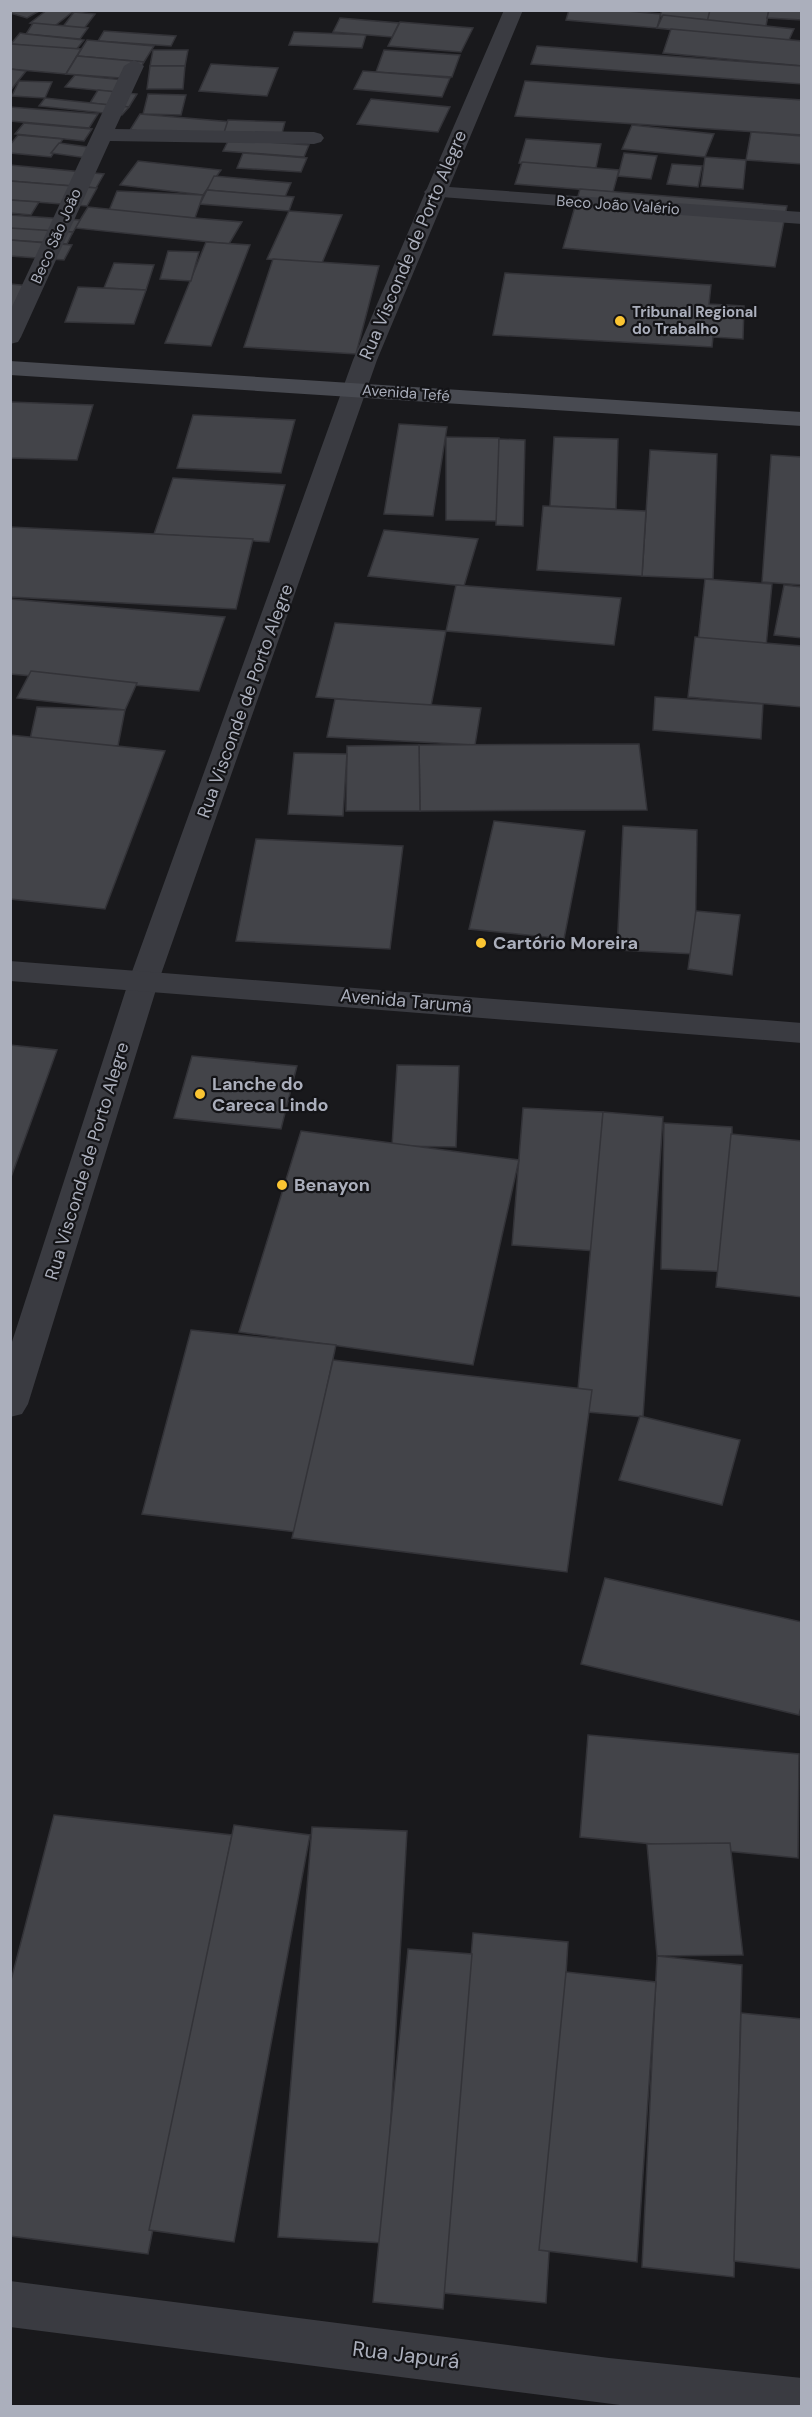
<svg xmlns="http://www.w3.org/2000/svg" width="812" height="2417" font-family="'DM Sans',sans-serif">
  <rect width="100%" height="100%" fill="#19191c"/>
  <g fill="#434449" stroke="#333338" stroke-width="1.5">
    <polygon points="10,10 41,10 27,18 10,13"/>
    <polygon points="47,10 75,10 52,28 30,23"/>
    <polygon points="569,10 615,10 661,14 657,28 566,20"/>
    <polygon points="662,10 710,10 709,20 660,16"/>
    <polygon points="710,10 769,10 766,26 707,22"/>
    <polygon points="769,10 802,10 802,20 767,18"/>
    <polygon points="74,12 95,14 83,30 62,28"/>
    <polygon points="663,15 709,20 794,29 788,42 657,28"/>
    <polygon points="340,18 399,23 392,37 333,32"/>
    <polygon points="400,22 473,28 461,52 388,46"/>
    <polygon points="33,23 88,28 80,39 26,34"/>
    <polygon points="671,29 802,41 802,66 663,53"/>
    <polygon points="104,31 176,36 171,46 98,41"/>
    <polygon points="294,32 366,35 362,48 289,45"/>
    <polygon points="20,33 26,34 84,40 75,51 11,44"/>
    <polygon points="87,40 154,46 144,62 77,56"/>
    <polygon points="10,44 11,44 81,49 66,74 10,69"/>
    <polygon points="537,46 802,66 802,84 531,64"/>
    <polygon points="153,50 188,50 185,66 150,66"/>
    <polygon points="384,50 460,55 452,77 376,72"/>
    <polygon points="77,56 144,62 134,79 66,74"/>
    <polygon points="211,64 278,68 267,96 199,91"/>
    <polygon points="150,66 185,66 183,89 147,89"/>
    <polygon points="10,69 26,71 10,91"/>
    <polygon points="363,71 376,72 450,78 442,97 354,89"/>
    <polygon points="75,75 134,81 125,93 65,87"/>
    <polygon points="19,81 52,82 45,98 12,96"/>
    <polygon points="525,81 802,100 802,135 515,116"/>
    <polygon points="98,90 137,94 129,107 90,103"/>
    <polygon points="148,94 186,95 181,115 143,114"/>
    <polygon points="45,98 129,107 122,115 39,106"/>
    <polygon points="371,99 450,107 438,132 357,124"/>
    <polygon points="10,107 98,114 89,128 10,121"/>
    <polygon points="140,114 232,122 222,139 130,130"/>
    <polygon points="228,120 285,122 280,141 222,139"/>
    <polygon points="24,123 92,129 84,141 15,134"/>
    <polygon points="632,125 714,134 705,157 622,149"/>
    <polygon points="751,132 802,136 802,164 746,160"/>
    <polygon points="18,135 63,139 51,157 10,153 10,145"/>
    <polygon points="229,139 309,145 304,157 223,151"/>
    <polygon points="526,139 601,144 596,168 519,163"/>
    <polygon points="59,143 96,148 87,158 51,153"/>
    <polygon points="243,153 307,158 301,172 237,168"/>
    <polygon points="624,153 657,156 651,179 618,176"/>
    <polygon points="705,157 746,160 743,189 701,186"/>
    <polygon points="138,161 221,170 203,195 120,185"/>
    <polygon points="522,162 596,168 619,170 613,192 515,184"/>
    <polygon points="672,164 702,166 698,187 667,184"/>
    <polygon points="10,165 104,174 96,188 10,181"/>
    <polygon points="214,176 291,183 285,197 207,190"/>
    <polygon points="10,181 97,188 87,206 10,200"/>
    <polygon points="580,189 787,206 775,267 563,248"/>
    <polygon points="207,190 294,197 289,211 200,204"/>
    <polygon points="117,191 203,195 195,218 108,213"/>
    <polygon points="10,200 39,202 31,215 10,213"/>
    <polygon points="88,207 195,218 242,222 229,244 75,228"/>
    <polygon points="289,211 342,215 322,263 267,259"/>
    <polygon points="10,215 80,220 72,234 10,229"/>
    <polygon points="10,228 73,232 67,244 10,240"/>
    <polygon points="10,240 72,245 64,260 10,256"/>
    <polygon points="206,242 250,245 211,346 165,343"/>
    <polygon points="168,251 199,252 191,281 160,279"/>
    <polygon points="273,259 379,266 356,354 244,347"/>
    <polygon points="114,263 154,265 146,290 104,288"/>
    <polygon points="505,273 711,285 709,304 744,306 743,339 713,337 712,347 493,335"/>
    <polygon points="10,284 31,286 10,324"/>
    <polygon points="78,287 146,290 134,324 65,322"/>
    <polygon points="10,402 93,405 77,460 10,458"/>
    <polygon points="193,415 295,420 281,473 177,468"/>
    <polygon points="399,424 447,427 433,516 384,514"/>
    <polygon points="446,437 499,438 500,521 446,520"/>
    <polygon points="554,437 618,439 616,509 550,506"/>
    <polygon points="499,439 525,440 523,526 496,525"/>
    <polygon points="650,450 717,454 713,579 642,576"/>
    <polygon points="771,455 802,457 802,585 762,582"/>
    <polygon points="173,478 285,485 269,542 154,534"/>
    <polygon points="543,506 646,511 642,576 537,570"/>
    <polygon points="10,527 154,534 253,539 236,609 10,597"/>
    <polygon points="384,530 478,539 464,586 368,576"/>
    <polygon points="705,579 772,584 766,647 698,642"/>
    <polygon points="456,585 621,598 614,645 446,631"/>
    <polygon points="784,585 802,587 802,638 774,635"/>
    <polygon points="10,599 225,617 199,691 10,674"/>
    <polygon points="335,623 446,631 431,706 316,697"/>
    <polygon points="695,637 802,646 802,707 688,697"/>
    <polygon points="31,671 137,683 125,710 17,698"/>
    <polygon points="655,697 763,704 761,739 653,730"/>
    <polygon points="335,699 481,708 475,745 327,737"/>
    <polygon points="37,707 125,710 118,746 29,744"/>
    <polygon points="10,735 165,751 105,909 10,899"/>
    <polygon points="639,744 647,810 420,811 419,745"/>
    <polygon points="419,745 420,811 346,811 347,746"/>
    <polygon points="294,753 347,754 343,816 288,814"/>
    <polygon points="494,821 585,831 564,939 469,929"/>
    <polygon points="623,826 697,830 695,954 617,950"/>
    <polygon points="256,839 403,846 390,949 236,941"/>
    <polygon points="696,911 740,915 732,975 688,969"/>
    <polygon points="10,1045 57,1050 10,1180"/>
    <polygon points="192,1056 297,1066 281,1129 174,1118"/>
    <polygon points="397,1065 459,1066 456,1147 392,1146"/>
    <polygon points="523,1108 603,1112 596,1251 512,1245"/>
    <polygon points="603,1112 663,1117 643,1417 576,1411"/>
    <polygon points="664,1123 732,1127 733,1272 661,1269"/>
    <polygon points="301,1131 519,1160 473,1365 239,1332"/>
    <polygon points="731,1134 802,1141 802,1297 716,1287"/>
    <polygon points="191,1330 336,1345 296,1532 142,1514"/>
    <polygon points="333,1360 592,1390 567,1572 292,1538"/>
    <polygon points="640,1416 740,1440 722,1505 619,1480"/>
    <polygon points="605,1578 802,1622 802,1703 799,1715 581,1664"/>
    <polygon points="588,1735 799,1754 798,1858 580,1837"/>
    <polygon points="54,1815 232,1835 148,2254 10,2236 10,1984"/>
    <polygon points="234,1825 310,1835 234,2242 149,2230"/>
    <polygon points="312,1827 407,1831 384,2243 278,2237"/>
    <polygon points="730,1843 743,1955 657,1956 647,1844"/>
    <polygon points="473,1933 568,1942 546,2303 443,2293"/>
    <polygon points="408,1949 472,1954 443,2309 373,2302"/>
    <polygon points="657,1956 742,1965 734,2277 642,2267"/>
    <polygon points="566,1972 656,1982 637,2262 539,2250"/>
    <polygon points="741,2013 802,2019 802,2269 734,2261"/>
  </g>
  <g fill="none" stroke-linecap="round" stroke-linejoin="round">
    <polygon fill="#3a3b41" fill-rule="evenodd" points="435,186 802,212 802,224 428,196 424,192 428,188"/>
    <polygon fill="#3a3b41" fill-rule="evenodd" points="134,60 144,66 115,129 314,132 321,134 324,138 321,142 314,144 110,141 21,337 18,342 10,344 10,311 124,66"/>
    <g fill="#3a3b41" fill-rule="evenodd">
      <polygon points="504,10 523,10 377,360 159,980 28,1404 22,1414 10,1417 10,1348 129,980 353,360"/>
      <polygon points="10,2281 609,2358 802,2378 802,2406 628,2406 10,2327"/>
    </g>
    <polygon fill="#3a3b41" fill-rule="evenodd" points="10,961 802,1023 802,1043 10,981"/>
    <polygon fill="#484a51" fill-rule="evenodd" points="10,361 802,412 802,426 10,375"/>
  </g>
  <g fill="#fbc532" stroke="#141417" stroke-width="2">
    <circle cx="620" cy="321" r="6"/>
    <circle cx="481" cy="943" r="6"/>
    <circle cx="200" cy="1094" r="6"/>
    <circle cx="282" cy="1185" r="6"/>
  </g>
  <g text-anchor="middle" stroke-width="4.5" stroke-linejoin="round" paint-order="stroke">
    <g font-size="15" fill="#abafbc" stroke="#141417">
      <text transform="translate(618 205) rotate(4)" y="5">Beco João Valério</text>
      <text transform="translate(56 236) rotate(-66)" y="5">Beco São João</text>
      <text transform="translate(406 393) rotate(4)" y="5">Avenida Tefé</text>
    </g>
    <g font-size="15" font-weight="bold" fill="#abafbc" stroke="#141417" text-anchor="start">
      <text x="632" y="317">Tribunal Regional<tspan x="632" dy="17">do Trabalho</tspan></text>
    </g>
    <g font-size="18" fill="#abafbc" stroke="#141417">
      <text transform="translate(413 245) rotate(-67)" y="6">Rua Visconde de Porto Alegre</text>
      <text transform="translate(245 701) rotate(-70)" y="6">Rua Visconde de Porto Alegre</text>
      <text transform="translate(406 1001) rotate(5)" y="6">Avenida Tarumã</text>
      <text transform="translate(87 1161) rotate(-73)" y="6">Rua Visconde de Porto Alegre</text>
    </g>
    <g font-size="18" font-weight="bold" fill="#abafbc" stroke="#141417" text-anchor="start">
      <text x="493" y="949">Cartório Moreira</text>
      <text x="212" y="1090">Lanche do<tspan x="212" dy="21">Careca Lindo</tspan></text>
      <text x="294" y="1191">Benayon</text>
    </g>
    <g font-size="21" fill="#abafbc" stroke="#141417">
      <text transform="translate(406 2355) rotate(7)" y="7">Rua Japurá</text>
    </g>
  </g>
  <rect width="812" height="2417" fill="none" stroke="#abafbc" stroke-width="24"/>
</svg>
